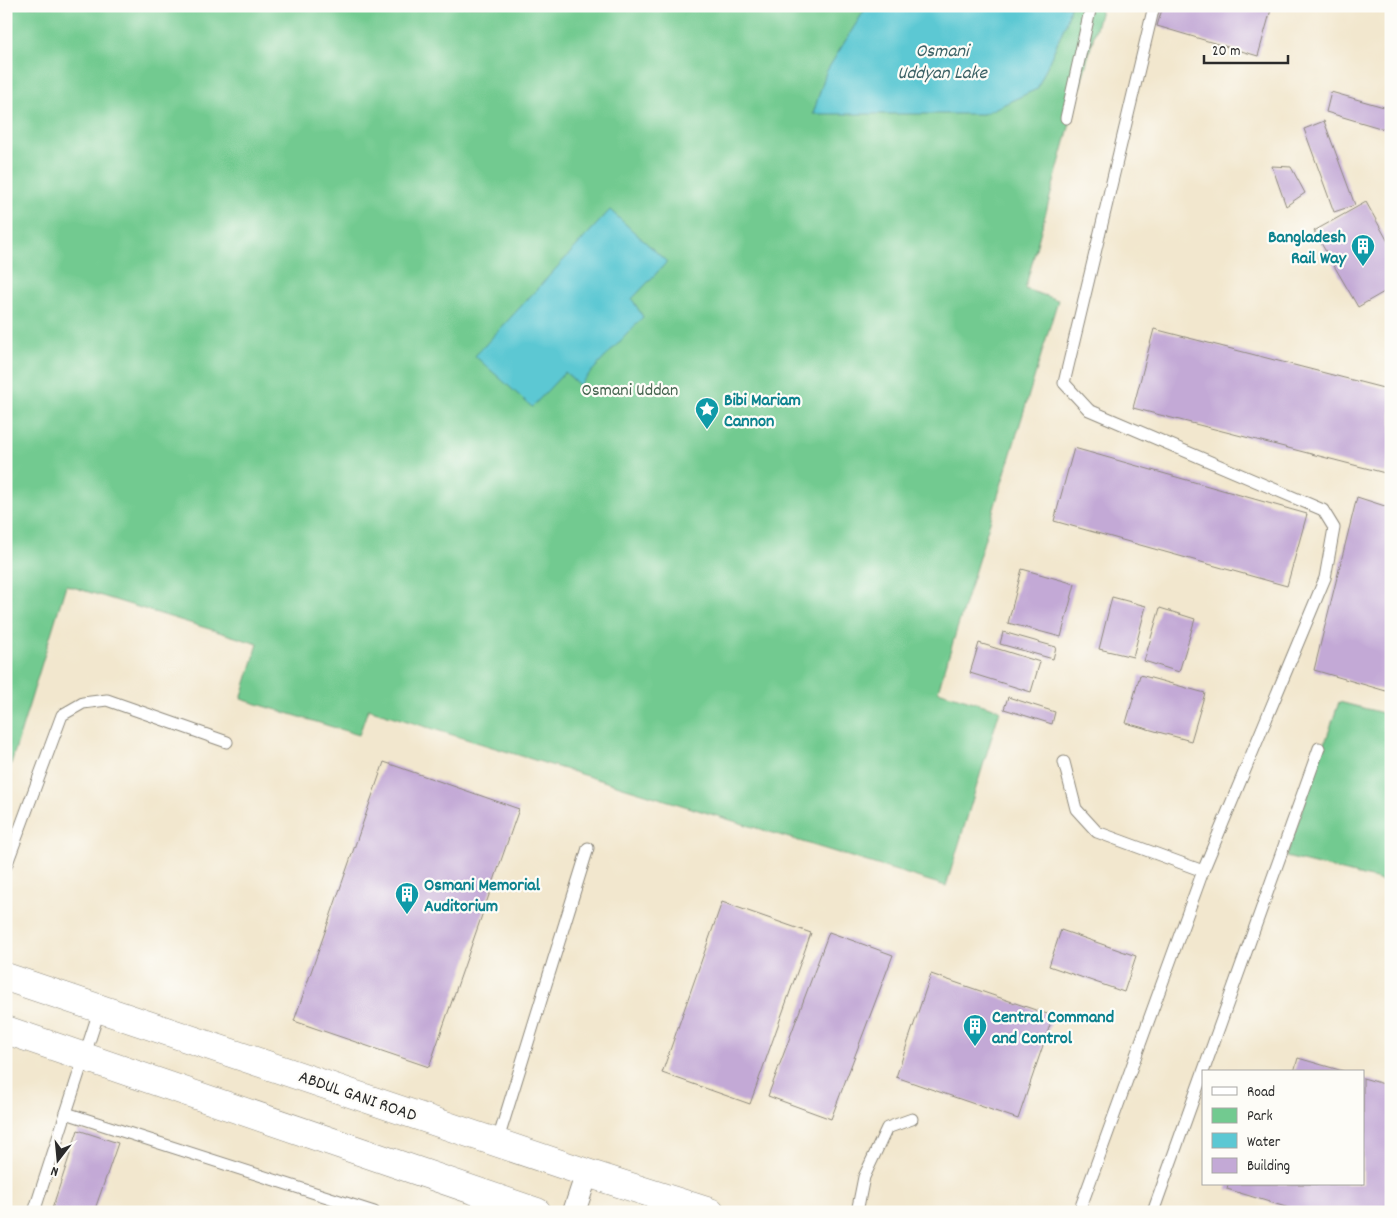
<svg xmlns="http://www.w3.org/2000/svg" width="1397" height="1218" font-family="Dekko,sans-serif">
  <rect width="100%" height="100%" fill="#fdfcf7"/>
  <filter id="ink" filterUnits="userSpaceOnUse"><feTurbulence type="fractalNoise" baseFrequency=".02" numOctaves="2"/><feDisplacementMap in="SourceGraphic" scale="10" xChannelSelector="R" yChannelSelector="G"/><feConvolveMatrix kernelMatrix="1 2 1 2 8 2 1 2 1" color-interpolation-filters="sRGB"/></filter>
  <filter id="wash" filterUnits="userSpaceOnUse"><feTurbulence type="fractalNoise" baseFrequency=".0096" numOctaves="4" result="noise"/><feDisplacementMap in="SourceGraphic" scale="20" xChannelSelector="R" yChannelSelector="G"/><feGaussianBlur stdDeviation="1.12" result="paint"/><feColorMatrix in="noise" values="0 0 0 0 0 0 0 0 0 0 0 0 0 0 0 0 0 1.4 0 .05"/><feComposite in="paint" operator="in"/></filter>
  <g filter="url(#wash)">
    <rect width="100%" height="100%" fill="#f2e7ce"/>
    <g fill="#72ca90" stroke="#4e7a5e">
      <polygon points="6,6 1102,6 1025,289 1058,300 938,691 1000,710 946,886 368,709 359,735 241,699 258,644 66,585 6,780"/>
      <polygon points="1339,702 1391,715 1391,883 1286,857"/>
    </g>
    <g fill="#5cc8d3" stroke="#447a7f">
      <polygon points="867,6 1070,6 1067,21 1037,89 983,114 813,114 826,72"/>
      <polygon points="610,210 667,262 632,299 643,317 579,385 565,372 532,407 475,356"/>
    </g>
    <g id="blocks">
      <g fill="#c3a9d6">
        <polygon points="1163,6 1272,6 1258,56 1157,26"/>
        <polygon points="1331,92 1391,109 1391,116 1387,130 1326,112"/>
        <polygon points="1324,121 1355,205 1334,212 1304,129"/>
        <polygon points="1272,166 1291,167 1305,193 1286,206"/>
        <polygon points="1366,202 1391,247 1391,288 1358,307 1314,231"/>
        <polygon points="1154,329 1391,390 1391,452 1385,473 1133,408"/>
        <polygon points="1074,448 1307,514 1287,586 1054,521"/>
        <polygon points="1357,497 1391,508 1391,672 1386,691 1314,670"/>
        <polygon points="1022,569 1075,584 1061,637 1008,623"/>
        <polygon points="1112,597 1146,606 1133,657 1099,649"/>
        <polygon points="1160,608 1195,619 1179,672 1144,661"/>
        <polygon points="1003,632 1056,647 1053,659 1000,644"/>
        <polygon points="979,643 1040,662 1031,692 970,673"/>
        <polygon points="1140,675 1205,693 1191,741 1126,723"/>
        <polygon points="1008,697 1055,712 1052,724 1004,709"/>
        <polygon points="384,762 519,809 429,1067 294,1021"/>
        <polygon points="722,902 811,933 750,1104 662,1073"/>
        <polygon points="1061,930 1136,956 1124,992 1049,966"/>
        <polygon points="829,932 893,955 831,1119 768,1096"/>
        <polygon points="931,974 1053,1016 1018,1119 896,1077"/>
        <polygon points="1298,1058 1343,1071 1343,1072 1294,1072"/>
        <polygon points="1363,1078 1391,1086 1391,1212 1302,1212 1227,1189 1228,1184 1363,1184"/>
        <polygon points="78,1130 118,1143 94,1212 51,1212"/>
      </g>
    </g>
  </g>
  <g filter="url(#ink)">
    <use href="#blocks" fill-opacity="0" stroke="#8e897c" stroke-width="1"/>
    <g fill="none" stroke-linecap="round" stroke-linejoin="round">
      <g stroke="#8e897c" stroke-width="13">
        <g id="lane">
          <polyline points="1066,118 1091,6"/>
          <polyline points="1064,762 1076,809 1097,832 1203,871"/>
          <polyline points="6,866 62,715 83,703 107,700 227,742"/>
          <polyline points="66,1113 374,1212"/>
          <polyline points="497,1143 588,848"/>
          <polyline points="34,1212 100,1008"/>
          <polyline points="857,1212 864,1177 887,1128 912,1119"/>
          <polyline points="1079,1212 1203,871 1325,578 1334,528 1323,510 1089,410 1064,383 1154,6"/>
          <polyline points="1153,1212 1319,748"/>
        </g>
      </g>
      <g stroke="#8e897c" stroke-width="24">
        <polyline id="street" points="574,1212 587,1173"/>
      </g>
      <g stroke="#8e897c" stroke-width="29">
        <g id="primary">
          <polyline points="6,977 587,1173 710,1212"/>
          <polyline points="6,1030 537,1212"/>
        </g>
      </g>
      <use href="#lane" stroke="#fff" stroke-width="11"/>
      <use href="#street" stroke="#fff" stroke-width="22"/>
      <use href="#primary" stroke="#fff" stroke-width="28"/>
    </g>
  </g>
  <defs>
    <g id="building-pin" transform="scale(1.25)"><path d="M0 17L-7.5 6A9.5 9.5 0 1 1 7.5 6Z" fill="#0f9aa8" stroke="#fdfcf7"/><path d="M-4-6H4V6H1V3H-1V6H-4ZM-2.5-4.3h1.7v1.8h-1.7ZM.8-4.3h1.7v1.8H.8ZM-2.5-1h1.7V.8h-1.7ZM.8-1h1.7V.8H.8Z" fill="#fff"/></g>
    <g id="sight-pin" transform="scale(1.25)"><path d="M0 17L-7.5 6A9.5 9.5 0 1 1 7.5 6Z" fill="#0f9aa8" stroke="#fdfcf7"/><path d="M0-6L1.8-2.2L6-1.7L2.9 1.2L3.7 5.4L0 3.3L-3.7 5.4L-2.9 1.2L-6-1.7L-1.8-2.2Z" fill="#fff"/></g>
  </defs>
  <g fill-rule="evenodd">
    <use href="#building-pin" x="1363" y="246"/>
    <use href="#sight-pin" x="707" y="409"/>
    <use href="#building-pin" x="407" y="894"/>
    <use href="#building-pin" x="975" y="1026"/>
  </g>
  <g text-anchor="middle" stroke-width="4.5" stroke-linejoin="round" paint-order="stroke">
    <g font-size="18" font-weight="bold" fill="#0d838f" stroke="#fdfcf7" text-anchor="start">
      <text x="1346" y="242" text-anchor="end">Bangladesh<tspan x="1346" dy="21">Rail Way</tspan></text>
      <text x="724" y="405">Bibi Mariam<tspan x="724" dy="21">Cannon</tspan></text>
      <text x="424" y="890">Osmani Memorial<tspan x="424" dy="21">Auditorium</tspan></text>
      <text x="992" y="1022">Central Command<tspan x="992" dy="21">and Control</tspan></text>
    </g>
    <g font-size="18" fill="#44634e" stroke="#fdfcf7">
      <text x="630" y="395">Osmani Uddan</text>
    </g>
    <g font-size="18" fill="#2b2b2b" stroke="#fdfcf7">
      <text transform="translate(358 1095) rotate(19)" y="6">ABDUL GANI ROAD</text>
    </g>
    <g font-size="19" font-style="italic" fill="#3c6266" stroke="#fdfcf7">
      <text x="942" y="56">Osmani<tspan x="942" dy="22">Uddyan Lake</tspan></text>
    </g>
  </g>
  <rect width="1397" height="1218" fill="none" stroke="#fdfcf7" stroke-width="25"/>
  <rect x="1202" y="1070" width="162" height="115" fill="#fdfcf7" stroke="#a9a8a5"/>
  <rect x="1212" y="1087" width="25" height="8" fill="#ffffff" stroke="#a9a8a5"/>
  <text x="1247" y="1096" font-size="15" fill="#2b2b2b">Road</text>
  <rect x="1212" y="1108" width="25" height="15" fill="#72ca90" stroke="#a9a8a5"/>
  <text x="1247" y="1120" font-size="15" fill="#2b2b2b">Park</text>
  <rect x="1212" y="1133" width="25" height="15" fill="#5cc8d3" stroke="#a9a8a5"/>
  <text x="1247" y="1146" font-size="15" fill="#2b2b2b">Water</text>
  <rect x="1212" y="1158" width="25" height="15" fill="#c3a9d6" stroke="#a9a8a5"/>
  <text x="1247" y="1170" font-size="15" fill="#2b2b2b">Building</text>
  <g transform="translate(58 1160) rotate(196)" stroke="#fdfcf7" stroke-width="4" paint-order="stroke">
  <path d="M0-4L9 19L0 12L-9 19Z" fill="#2b2b2b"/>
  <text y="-8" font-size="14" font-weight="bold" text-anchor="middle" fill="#2b2b2b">N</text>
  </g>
  <path d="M1204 55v8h84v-8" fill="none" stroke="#2b2b2b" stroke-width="2.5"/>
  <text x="1212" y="55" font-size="15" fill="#2b2b2b" stroke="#fdfcf7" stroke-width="4" paint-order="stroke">20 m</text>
</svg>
